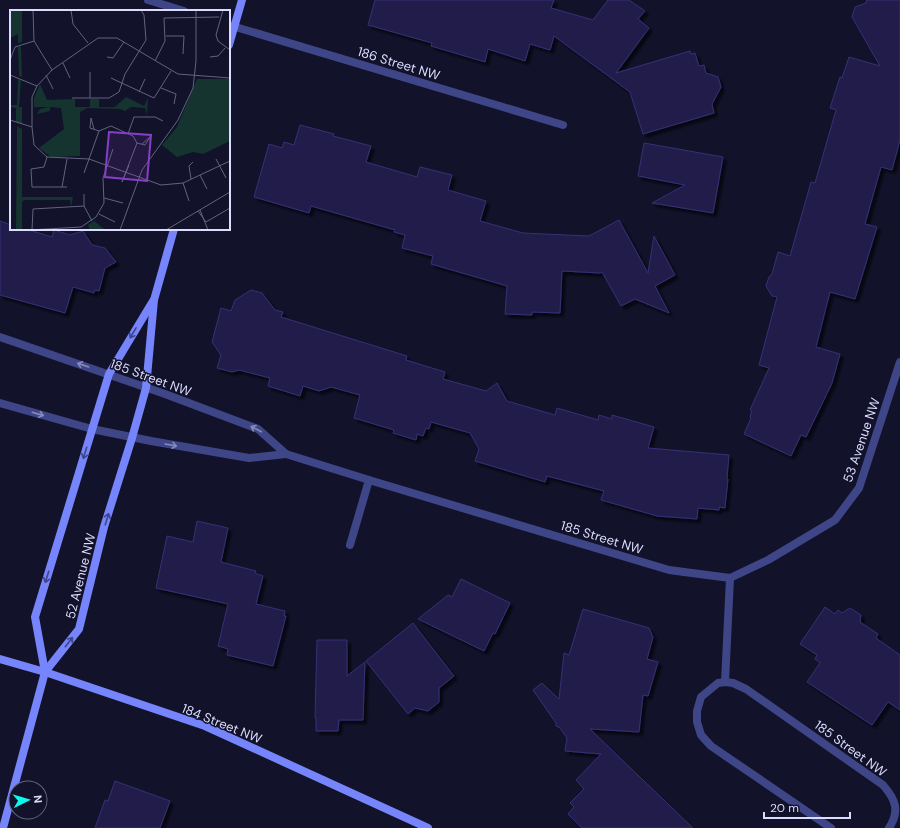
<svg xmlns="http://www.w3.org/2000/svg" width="900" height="828" font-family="'DM Sans',sans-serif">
  <defs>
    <filter id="shadow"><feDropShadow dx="3.5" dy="3.5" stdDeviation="1" flood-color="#0009"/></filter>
  </defs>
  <rect width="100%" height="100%" fill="#12122a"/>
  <g fill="#211e4b" stroke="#353176" filter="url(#shadow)">
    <polygon points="375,0 554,0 551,8 593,20 608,0 629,0 645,11 638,19 649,28 616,73 690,51 691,54 695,53 699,66 704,65 706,73 718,77 721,87 712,104 714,113 643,134 630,92 554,36 550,50 530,44 525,61 488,49 485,62 431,46 432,43 368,25"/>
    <polygon points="867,0 900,0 900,140 892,170 881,167 865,224 877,227 855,299 830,292 816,347 840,354 832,383 806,437 801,435 791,456 744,434 751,418 750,417 752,411 750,410 769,368 759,365 777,297 772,296 766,286 769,277 772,274 778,252 790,256 811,182 815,183 836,110 830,108 840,77 842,78 849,57 880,66 852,17 855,7 866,3"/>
    <polygon points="300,125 334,134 333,136 371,146 366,162 417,177 420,167 452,175 448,190 486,201 480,221 523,233 589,236 619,220 648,273 654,236 675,275 655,286 669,313 635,299 621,306 602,272 600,273 562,271 560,313 532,312 532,315 505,314 507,286 431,264 433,256 402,248 405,235 394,232 395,230 311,206 309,213 254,197 269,144 282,148 284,142 294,145"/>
    <polygon points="644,143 723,157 713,213 652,203 685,185 638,176"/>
    <polygon points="0,221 11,225 11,229 26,229 52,237 54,230 70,235 83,231 92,245 105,248 116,262 105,268 99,291 95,290 94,293 73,287 65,313 0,295"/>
    <polygon points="251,290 262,293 275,310 283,312 281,317 407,356 406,360 445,372 443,379 486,391 497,383 507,401 555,415 557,408 598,420 599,415 612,419 612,415 654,427 648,448 729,455 727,478 728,479 725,508 719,507 719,510 698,508 697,519 657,516 601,500 604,491 547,476 545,482 475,461 479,449 470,433 431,422 429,429 426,428 423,436 417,434 416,440 393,433 394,430 354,418 360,395 331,387 319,391 303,386 300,396 268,386 270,378 239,370 232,372 217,368 221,355 212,342 221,308 231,311 235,300"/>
    <polygon points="197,521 228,528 221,562 256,571 255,573 263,576 256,604 285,611 284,616 286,616 273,666 227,655 228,649 218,646 228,604 156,588 167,536 193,542"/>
    <polygon points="461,579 510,603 495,634 493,633 484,651 418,619 448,595 452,597"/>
    <polygon points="825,607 835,614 838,610 842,613 850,608 861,615 860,622 878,634 876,638 900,655 900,710 888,702 872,725 807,682 820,663 815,659 817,655 800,644"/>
    <polygon points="583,609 649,628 653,637 647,659 658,662 648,696 643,695 639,732 590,729 693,828 582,828 568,814 574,807 570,803 584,789 576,780 601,754 565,751 567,738 559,727 556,726 556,723 533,690 542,683 559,699 564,653 569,655"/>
    <polygon points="413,623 454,676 439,688 439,702 428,711 415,708 408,714 366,661"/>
    <polygon points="317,640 347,640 347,676 365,662 363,720 339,720 338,731 316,731 316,718 315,718"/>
    <polygon points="115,781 170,801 160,828 95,828 105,800 108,801"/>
  </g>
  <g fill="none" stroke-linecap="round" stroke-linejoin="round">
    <g stroke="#3e4688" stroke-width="8">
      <polyline points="148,0 184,11"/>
      <polyline points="229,25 563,125"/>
      <polyline points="0,337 165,394 258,429 286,454 369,480 669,570 730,578"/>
      <polyline points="0,403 92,429 151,441 249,458 286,454"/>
      <polyline points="350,545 369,480"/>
      <polyline points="730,578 768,560 835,520 859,488 900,362"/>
      <polyline points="725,682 730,578"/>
      <path d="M 831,828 L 711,746 L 701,735 L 697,722 L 697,711 L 701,697 L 718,683 L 725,682 L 733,683 L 746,689 L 883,785 C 896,800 900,811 889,828"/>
    </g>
    <g stroke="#7685fb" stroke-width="8">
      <polyline points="229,45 242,0"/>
      <polyline points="0,659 45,672 205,726 428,828"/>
      <polyline points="45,672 35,617 109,374 153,301"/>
      <polyline points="3,828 45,672 79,629 104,527 132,438 146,388 154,300 174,229"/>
    </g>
  </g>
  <defs><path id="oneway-shaft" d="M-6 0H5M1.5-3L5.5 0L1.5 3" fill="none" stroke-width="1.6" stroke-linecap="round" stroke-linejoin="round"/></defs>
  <g stroke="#3f4688">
    <use href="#oneway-shaft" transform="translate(133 333) rotate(121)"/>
    <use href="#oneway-shaft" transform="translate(85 453) rotate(107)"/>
    <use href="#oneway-shaft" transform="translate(107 519) rotate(-73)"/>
    <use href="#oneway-shaft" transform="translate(47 577) rotate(107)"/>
    <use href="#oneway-shaft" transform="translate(69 642) rotate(-52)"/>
  </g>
  <g stroke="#858abd">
    <use href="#oneway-shaft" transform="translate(83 365) rotate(-161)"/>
    <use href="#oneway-shaft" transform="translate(38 414) rotate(16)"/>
    <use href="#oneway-shaft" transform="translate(256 429) rotate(-152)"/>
    <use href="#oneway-shaft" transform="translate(171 445) rotate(10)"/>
  </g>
  <g text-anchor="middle" stroke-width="3" stroke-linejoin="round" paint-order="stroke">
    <g font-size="13" fill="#dcddfe" stroke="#12122a">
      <text transform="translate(399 63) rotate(17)" y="5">186 Street NW</text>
      <text transform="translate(151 377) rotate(20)" y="5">185 Street NW</text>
      <text transform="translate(861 440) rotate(-71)" y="5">53 Avenue NW</text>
      <text transform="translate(602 537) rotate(17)" y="5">185 Street NW</text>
      <text transform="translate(80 576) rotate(-76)" y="5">52 Avenue NW</text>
      <text transform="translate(222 723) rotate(22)" y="5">184 Street NW</text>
      <text transform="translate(851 748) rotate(36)" y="5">185 Street NW</text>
    </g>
  </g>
  <g transform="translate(10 10)">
    <rect width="220" height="220" fill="#12122a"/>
    <path d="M 0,0 L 12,0 L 12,32 L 8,33 L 8,24 L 0,28 ZM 11,36 L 12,67 L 9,66 L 8,37 ZM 8,69 L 11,70 L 9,97 L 12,97 L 12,114 L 6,112 L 6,98 L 0,97 L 0,95 L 7,95 ZM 187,69 L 220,69 L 220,131 L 193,144 L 183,142 L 167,147 L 152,135 L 167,117 ZM 30,74 L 37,90 L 65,89 L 65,97 L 80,97 L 80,89 L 89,89 L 89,97 L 105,97 L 116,87 L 134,96 L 138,88 L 137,105 L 135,98 L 121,97 L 115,101 L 110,99 L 77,98 L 70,102 L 70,146 L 41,147 L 29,138 L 54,119 L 51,98 L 40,97 L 40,101 L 27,104 L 30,99 L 39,97 L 24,97 L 24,88 ZM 7,116 L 12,119 L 12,187 L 63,187 L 61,197 L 60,190 L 14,190 L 12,192 L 12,220 L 6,220 ZM 84,211 L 94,219 L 96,220 L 80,220 L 78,215 Z" fill="#15342f"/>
    <path fill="none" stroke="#63637f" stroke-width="1" d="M 23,0 L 24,31 L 42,60M 61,0 L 63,14 L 78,33M 213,0 L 206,25 L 208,31 L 220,40M 156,26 L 174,26 L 173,44M 97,47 L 103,48 L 114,32M 200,47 L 208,46 L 215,38M 0,50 L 5,37 L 24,31M 145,51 L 155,31 L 154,8 L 209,7M 53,53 L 60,68M 80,62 L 80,88M 0,65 L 27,76M 36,65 L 43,79M 101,68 L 144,88 L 161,61M 220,68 L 168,64 L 107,28 L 88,28 L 42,60 L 27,76 L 22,87 L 22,117 L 24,135 L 37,147 L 79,149 L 151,175 L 173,173 L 220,151M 151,78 L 166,84 L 164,94M 129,82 L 135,69M 62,88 L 99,88 L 109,82 L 115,64 L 136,30 L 134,5 L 131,0M 0,110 L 22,117M 89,121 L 101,116 L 123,126 L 127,133M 118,124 L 124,107 L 145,107 L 153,111M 127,133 L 135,135 L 141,126M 132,134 L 141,126M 37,147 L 34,157 L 21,159 L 22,177 L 57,177M 206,149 L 216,168M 119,155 L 112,172 L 127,133M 74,163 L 89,121 L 80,118 L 81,108 L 84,119M 190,165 L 197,179M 181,169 L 179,156 L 183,152M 173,173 L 179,191M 52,177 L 57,149M 74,184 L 74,196 L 82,211M 94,188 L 113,193M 190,200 L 198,220M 188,201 L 196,212M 89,204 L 105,212M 196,212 L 220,198M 19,220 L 71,217 L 86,207 L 94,193 L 93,168 L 103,139M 22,220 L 23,199 L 74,196M 110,220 L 132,160 L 168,110 L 183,78 L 186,51 L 186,0M 156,220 L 220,182"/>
    <path fill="#853ec5" fill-opacity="0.15" stroke="#853ec5" stroke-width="2" d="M 99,122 L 141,125 L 137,171 L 95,167 Z"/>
    <rect width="220" height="220" fill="none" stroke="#dcddfe" stroke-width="2"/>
  </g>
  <g transform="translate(28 800) rotate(85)"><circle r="19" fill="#12122a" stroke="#63637f"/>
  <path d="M0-3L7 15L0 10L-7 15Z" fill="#0ef8ee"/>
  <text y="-6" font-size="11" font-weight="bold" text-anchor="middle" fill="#dcddfe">N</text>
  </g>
  <path d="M764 812v6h86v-6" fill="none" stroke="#dcddfe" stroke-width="2"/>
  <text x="770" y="812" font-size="12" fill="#dcddfe" stroke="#12122a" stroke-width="3" paint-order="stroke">20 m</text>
</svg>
